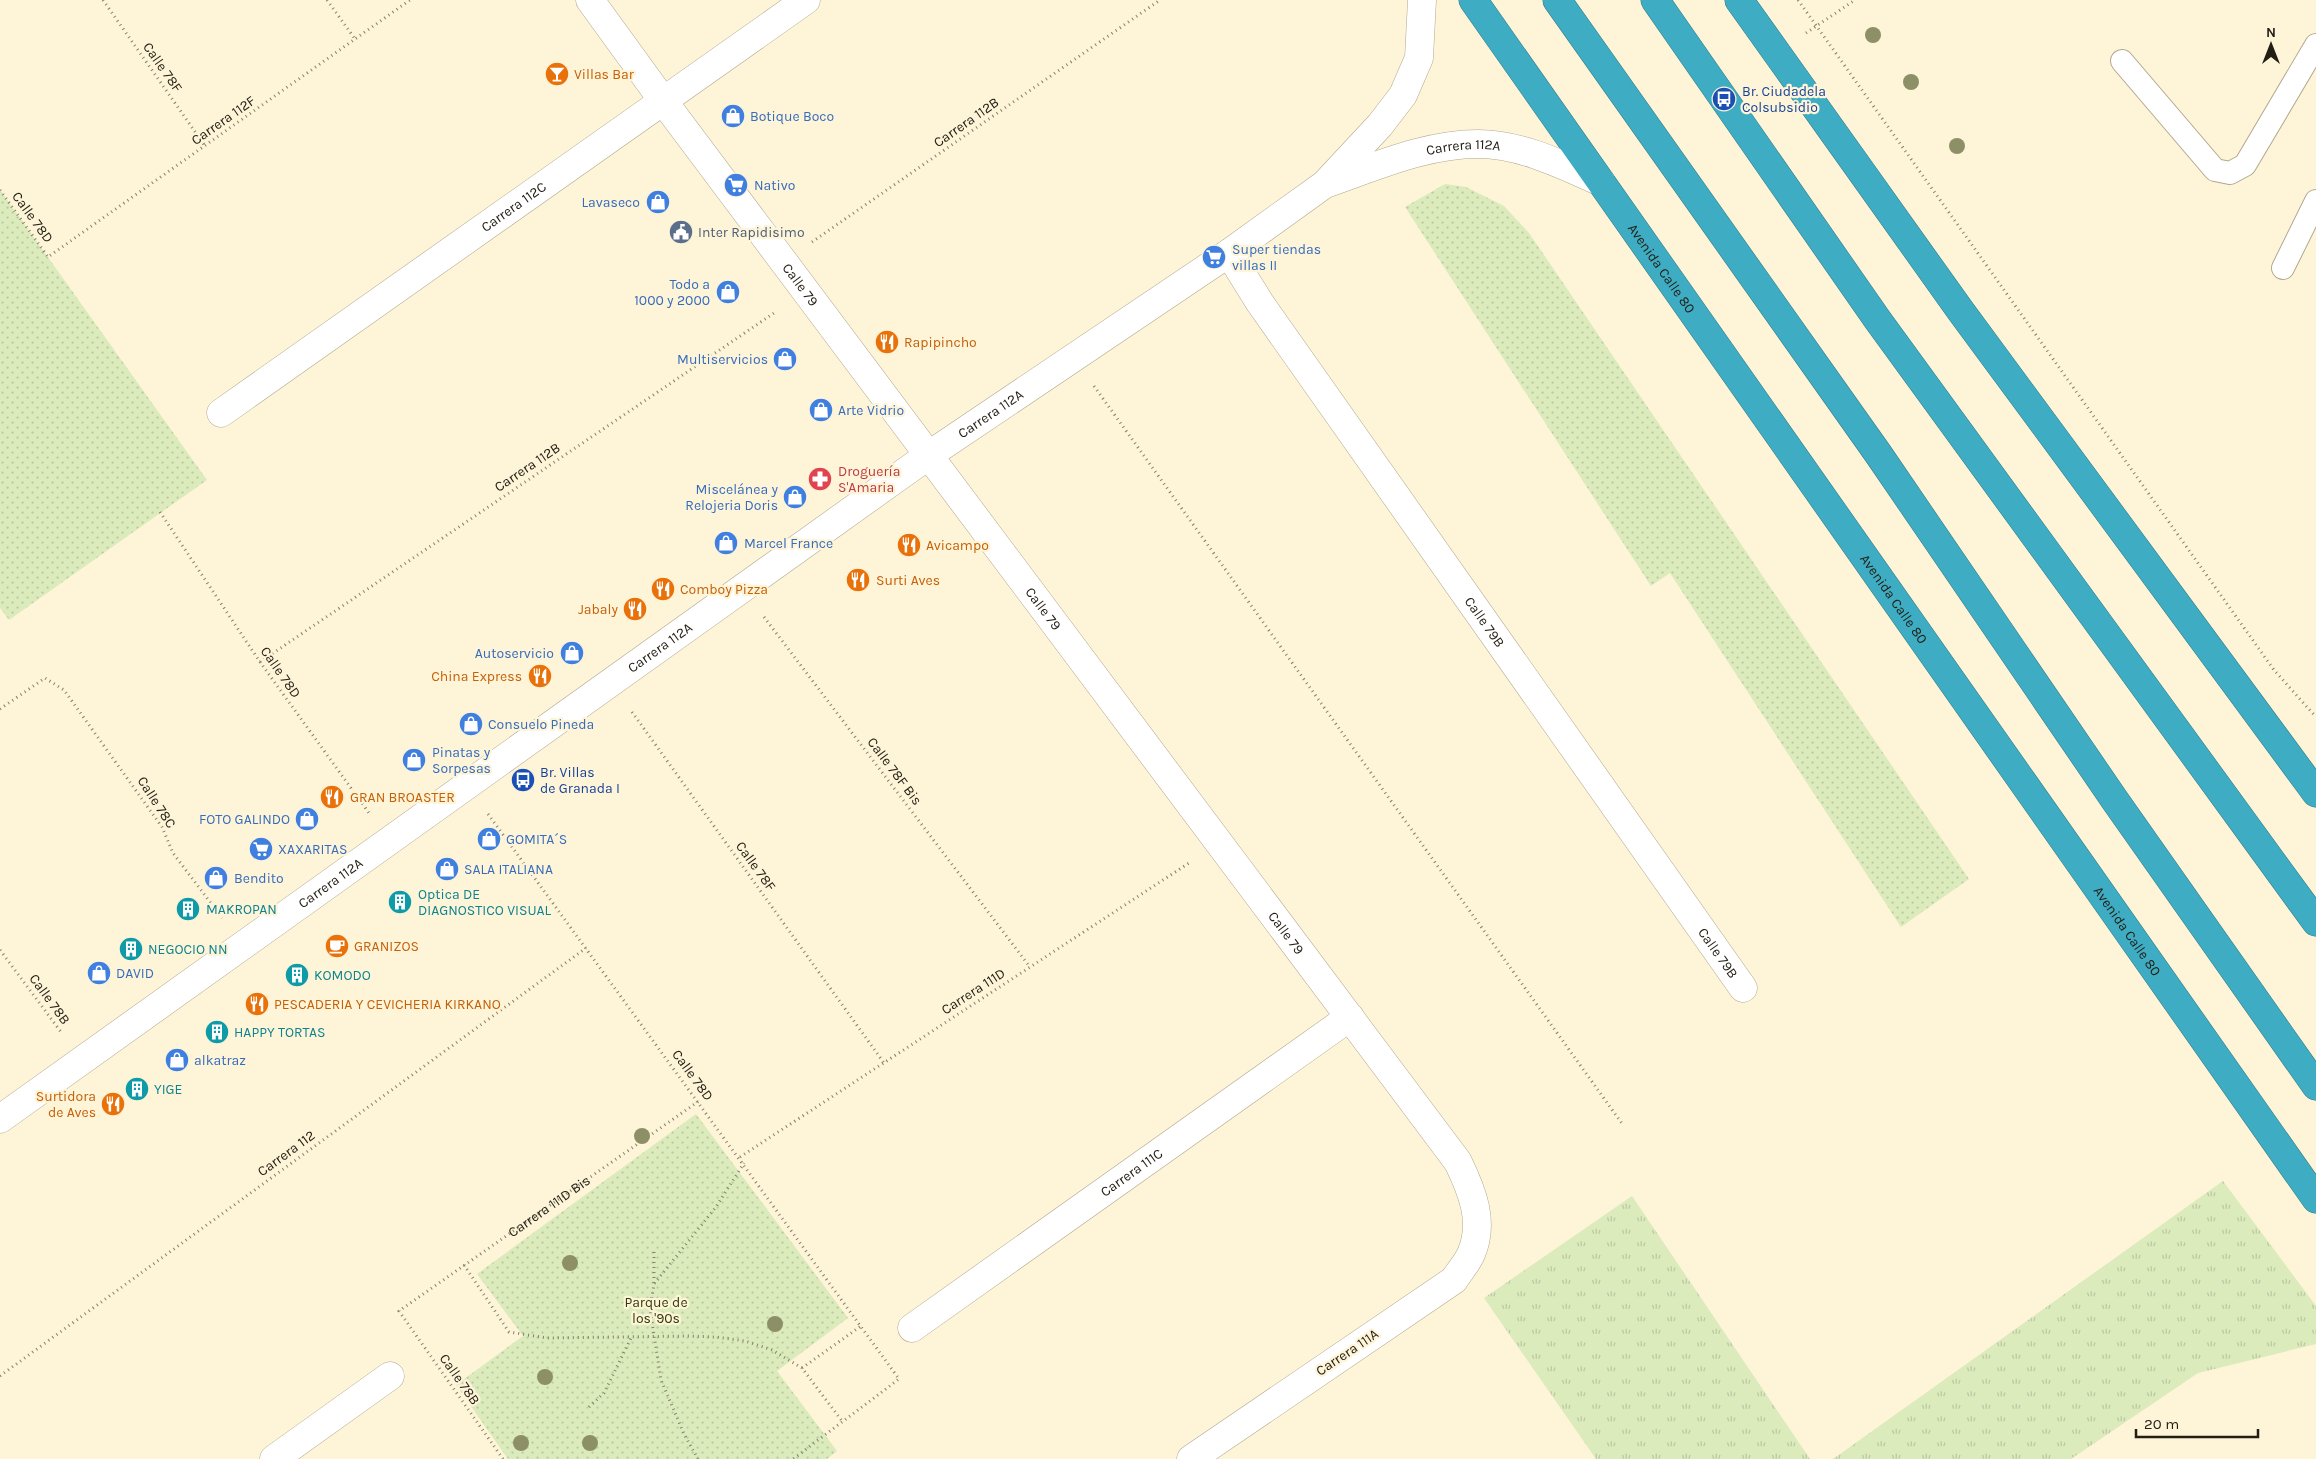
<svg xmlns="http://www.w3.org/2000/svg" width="2316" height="1459" font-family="Karla,sans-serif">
  <defs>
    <pattern id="grass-tufts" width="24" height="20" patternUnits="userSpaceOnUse" patternTransform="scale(1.25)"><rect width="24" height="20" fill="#dbebbc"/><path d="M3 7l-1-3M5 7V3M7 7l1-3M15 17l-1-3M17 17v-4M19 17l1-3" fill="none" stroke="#bcc9a1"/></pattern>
    <pattern id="park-dots" width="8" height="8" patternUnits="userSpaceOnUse" patternTransform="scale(1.25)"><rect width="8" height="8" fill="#dbebbc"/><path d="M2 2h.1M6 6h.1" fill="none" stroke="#bcc9a1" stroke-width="1.8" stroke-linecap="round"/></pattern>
  </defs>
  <rect width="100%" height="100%" fill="#fef4d8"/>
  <g fill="url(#grass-tufts)">
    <polygon points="2223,1181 2316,1306 2316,1344 2198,1373 2071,1459 1833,1459"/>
    <polygon points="1632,1196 1810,1459 1596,1459 1484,1298"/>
  </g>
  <g fill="url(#park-dots)">
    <polygon points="1445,184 1466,187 1504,206 1529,233 1969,879 1901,927 1670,573 1651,586 1405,207"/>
    <polygon points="0,190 207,480 9,620 0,608"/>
    <polygon points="696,1114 848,1318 777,1371 837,1451 827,1459 508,1459 456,1385 523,1336 477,1274"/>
  </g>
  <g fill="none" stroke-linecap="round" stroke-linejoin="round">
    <g stroke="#b2a88e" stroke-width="24">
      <g id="lane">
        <polyline points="2122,61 2215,170 2230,173 2245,165 2316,45"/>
        <polyline points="2283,268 2316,201"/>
      </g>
    </g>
    <g stroke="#b2a88e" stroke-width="29">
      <g id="street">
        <path id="s2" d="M 590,0 L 664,102 L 1458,1162 C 1472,1191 1485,1222 1471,1254 C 1467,1263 1459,1272 1454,1280 L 1191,1459"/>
        <path id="s3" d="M 1229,253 L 1260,303 L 1743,988"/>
        <path id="s4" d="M 221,413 L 806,0"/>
        <path id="s5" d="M 912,1328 L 1350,1017"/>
        <polyline points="274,1459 390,1376"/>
      </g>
    </g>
    <g stroke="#b2a88e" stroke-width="29">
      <g id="secondary">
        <path id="s6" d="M 1328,183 C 1377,166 1426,144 1478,144 C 1521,144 1563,165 1601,182"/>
        <path id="s7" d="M 0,1119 L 929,455 L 1229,253 L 1325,184 L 1380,125 L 1403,95 L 1419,58 L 1422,0"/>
      </g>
    </g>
    <g stroke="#347b86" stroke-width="29">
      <g id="highway">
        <path id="s8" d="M 1473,0 L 2316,1199"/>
        <polyline points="1557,0 1879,455 2114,799 2316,1086"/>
        <polyline points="1655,0 1877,319 2316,922"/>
        <polyline points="1739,0 1960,310 2316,793"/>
      </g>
    </g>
    <g stroke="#86806d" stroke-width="3" stroke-dasharray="1 4" stroke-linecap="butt">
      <polyline points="103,0 205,146"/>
      <polyline points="327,0 355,39"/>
      <polyline points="1798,0 2274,670 2316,717"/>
      <polyline points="1806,33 1855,0"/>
      <polyline points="0,190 48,257 410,0"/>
      <polyline points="812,242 1160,0"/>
      <polyline points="1094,386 1623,1125"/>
      <polyline points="160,512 260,662 369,813"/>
      <polyline points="764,617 1030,967"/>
      <polyline points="260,662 777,311"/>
      <polyline points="0,709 45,678 64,690 162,827 173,853 222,918"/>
      <polyline points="632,712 884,1063"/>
      <polyline points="488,814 899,1379 793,1459"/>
      <polyline points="0,950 61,1032"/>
      <polyline points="740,1157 1189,863"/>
      <polyline points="464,1265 509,1332 547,1338 688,1336 716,1337 745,1341 772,1350 802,1368 842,1421"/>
      <polyline points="654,1283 654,1248"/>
      <polyline points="802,1368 861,1326"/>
      <polyline points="0,1376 586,948"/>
      <polyline points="589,1407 604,1393 631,1338"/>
      <path id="s1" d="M 503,1459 L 399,1311 L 699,1101"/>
      <polyline points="698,1459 684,1434 661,1380 650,1309 654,1284 716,1207 744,1163"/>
    </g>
    <use href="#lane" stroke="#fff" stroke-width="22"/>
    <use href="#street" stroke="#fff" stroke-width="28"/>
    <use href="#secondary" stroke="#fff" stroke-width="28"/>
    <use href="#highway" stroke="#3eadc3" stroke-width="28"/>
  </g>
  <g fill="#8d8f67">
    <circle cx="1873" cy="35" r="8"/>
    <circle cx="1911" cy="82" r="8"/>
    <circle cx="1957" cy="146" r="8"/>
    <circle cx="642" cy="1136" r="8"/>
    <circle cx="570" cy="1263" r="8"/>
    <circle cx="775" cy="1324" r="8"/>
    <circle cx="545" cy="1377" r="8"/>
    <circle cx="521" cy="1443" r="8"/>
    <circle cx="590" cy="1443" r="8"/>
  </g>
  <defs>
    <g id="bar-disc" transform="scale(1.25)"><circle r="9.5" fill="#e8710a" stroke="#fef4d8"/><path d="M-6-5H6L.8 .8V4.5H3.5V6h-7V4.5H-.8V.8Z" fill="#fff"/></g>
    <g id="bus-disc" transform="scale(1.25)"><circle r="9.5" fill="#1a4fb4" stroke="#fef4d8"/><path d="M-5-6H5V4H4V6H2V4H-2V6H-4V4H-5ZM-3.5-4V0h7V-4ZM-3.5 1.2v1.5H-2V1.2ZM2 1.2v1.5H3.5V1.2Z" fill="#fff"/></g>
    <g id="shop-disc" transform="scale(1.25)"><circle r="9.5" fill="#3f7fe0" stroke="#fef4d8"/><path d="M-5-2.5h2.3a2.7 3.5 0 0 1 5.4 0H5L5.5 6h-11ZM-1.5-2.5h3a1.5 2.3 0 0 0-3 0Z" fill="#fff"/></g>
    <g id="supermarket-disc" transform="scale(1.25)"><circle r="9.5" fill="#3f7fe0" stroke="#fef4d8"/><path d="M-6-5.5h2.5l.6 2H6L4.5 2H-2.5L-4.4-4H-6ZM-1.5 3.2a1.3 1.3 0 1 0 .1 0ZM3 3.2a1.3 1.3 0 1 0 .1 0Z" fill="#fff"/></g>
    <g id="civic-disc" transform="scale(1.25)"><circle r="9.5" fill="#5c6f8a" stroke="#fef4d8"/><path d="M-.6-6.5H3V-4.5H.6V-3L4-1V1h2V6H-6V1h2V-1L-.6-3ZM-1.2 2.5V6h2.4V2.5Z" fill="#fff"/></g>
    <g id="restaurant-disc" transform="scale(1.25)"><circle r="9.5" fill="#e8710a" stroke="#fef4d8"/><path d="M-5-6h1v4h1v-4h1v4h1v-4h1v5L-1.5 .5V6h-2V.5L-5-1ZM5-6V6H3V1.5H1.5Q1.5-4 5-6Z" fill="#fff"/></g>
    <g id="pharmacy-disc" transform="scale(1.25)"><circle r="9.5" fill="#e0444e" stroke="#fef4d8"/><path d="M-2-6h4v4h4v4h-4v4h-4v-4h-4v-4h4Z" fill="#fff"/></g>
    <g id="building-disc" transform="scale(1.25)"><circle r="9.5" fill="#0f9aa8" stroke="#fef4d8"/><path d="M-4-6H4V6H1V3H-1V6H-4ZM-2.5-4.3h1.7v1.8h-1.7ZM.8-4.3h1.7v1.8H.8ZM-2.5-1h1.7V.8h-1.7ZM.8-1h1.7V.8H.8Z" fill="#fff"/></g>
    <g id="cafe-disc" transform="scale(1.25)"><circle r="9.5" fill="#e8710a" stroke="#fef4d8"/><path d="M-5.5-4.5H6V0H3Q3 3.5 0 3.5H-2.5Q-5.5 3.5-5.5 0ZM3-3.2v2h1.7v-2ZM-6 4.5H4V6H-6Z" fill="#fff"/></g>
  </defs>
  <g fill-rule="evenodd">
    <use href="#bar-disc" x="557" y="74"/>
    <use href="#bus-disc" x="1724" y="99"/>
    <use href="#shop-disc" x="733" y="116"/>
    <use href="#supermarket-disc" x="736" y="185"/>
    <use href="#shop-disc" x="658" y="202"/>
    <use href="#civic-disc" x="681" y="232"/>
    <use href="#supermarket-disc" x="1214" y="257"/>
    <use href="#shop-disc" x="728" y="292"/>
    <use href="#restaurant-disc" x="887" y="342"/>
    <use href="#shop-disc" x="785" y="359"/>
    <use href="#shop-disc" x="821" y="410"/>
    <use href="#pharmacy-disc" x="820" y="479"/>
    <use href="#shop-disc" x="795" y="497"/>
    <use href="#shop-disc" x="726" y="543"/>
    <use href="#restaurant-disc" x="909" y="545"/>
    <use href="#restaurant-disc" x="858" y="580"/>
    <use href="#restaurant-disc" x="663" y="589"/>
    <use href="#restaurant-disc" x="635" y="609"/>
    <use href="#shop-disc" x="572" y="653"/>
    <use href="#restaurant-disc" x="540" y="676"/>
    <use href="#shop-disc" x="471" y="724"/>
    <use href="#shop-disc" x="414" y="760"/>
    <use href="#bus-disc" x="523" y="780"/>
    <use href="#restaurant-disc" x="332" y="797"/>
    <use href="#shop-disc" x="307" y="819"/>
    <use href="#shop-disc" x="489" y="839"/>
    <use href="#supermarket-disc" x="261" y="849"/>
    <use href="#shop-disc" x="447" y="869"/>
    <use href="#shop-disc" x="216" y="878"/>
    <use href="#building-disc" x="400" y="902"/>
    <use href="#building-disc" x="188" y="909"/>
    <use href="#cafe-disc" x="337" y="946"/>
    <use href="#building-disc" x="131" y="949"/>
    <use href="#shop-disc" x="99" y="973"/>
    <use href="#building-disc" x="297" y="975"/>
    <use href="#restaurant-disc" x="257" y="1004"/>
    <use href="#building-disc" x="217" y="1032"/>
    <use href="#shop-disc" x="177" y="1060"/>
    <use href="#building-disc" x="137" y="1089"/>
    <use href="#restaurant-disc" x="113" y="1104"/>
  </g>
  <g text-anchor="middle" stroke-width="4.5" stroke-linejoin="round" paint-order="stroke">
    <g font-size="14" fill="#221e14" stroke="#fef4d8">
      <text transform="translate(163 67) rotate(55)" y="5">Calle 78F</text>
      <text transform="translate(223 120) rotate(-35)" y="5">Carrera 112F</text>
      <text transform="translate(966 122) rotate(-35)" y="5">Carrera 112B</text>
      <text dy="5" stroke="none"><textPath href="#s6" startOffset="141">Carrera 112A</textPath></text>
      <text dy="5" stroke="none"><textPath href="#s4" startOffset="358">Carrera 112C</textPath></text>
      <text transform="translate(33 217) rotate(54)" y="5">Calle 78D</text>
      <text dy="5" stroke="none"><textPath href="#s8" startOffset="328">Avenida Calle 80</textPath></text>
      <text dy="5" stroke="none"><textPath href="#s2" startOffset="354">Calle 79</textPath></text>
      <text dy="5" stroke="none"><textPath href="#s7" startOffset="1216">Carrera 112A</textPath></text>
      <text transform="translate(527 467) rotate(-34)" y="5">Carrera 112B</text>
      <text dy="5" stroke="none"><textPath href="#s8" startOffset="732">Avenida Calle 80</textPath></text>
      <text dy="5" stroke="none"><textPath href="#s2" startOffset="759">Calle 79</textPath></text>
      <text dy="5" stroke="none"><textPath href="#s3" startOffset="449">Calle 79B</textPath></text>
      <text dy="5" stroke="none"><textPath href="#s7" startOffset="811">Carrera 112A</textPath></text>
      <text transform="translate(281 672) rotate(55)" y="5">Calle 78D</text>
      <text transform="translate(895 771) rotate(53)" y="5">Calle 78F Bis</text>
      <text transform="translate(157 802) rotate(57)" y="5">Calle 78C</text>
      <text transform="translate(756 866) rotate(54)" y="5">Calle 78F</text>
      <text dy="5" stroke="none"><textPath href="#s7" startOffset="406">Carrera 112A</textPath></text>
      <text dy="5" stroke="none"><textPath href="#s8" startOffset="1138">Avenida Calle 80</textPath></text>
      <text dy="5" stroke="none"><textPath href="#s2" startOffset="1164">Calle 79</textPath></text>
      <text dy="5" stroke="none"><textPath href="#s3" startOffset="854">Calle 79B</textPath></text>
      <text transform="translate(973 991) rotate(-33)" y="5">Carrera 111D</text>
      <text transform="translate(50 999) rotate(54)" y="5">Calle 78B</text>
      <text transform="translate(693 1075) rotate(54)" y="5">Calle 78D</text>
      <text transform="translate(286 1153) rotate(-36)" y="5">Carrera 112</text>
      <text dy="5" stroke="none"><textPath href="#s5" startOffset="269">Carrera 111C</textPath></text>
      <text dy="5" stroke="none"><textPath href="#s1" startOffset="364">Carrera 111D Bis</textPath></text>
      <text transform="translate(1347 1352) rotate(-34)" y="5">Carrera 111A</text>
      <text transform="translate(460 1379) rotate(55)" y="5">Calle 78B</text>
    </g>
    <g font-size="14" fill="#c56008" stroke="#fef4d8" text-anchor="start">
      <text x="574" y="79">Villas Bar</text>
      <text x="904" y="347">Rapipincho</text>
      <text x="926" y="550">Avicampo</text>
      <text x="876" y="585">Surti Aves</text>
      <text x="680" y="594">Comboy Pizza</text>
      <text x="618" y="614" text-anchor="end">Jabaly</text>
      <text x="522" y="681" text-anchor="end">China Express</text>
      <text x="350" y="802">GRAN BROASTER</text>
      <text x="354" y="951">GRANIZOS</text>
      <text x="274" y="1009">PESCADERIA Y CEVICHERIA KIRKANO</text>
      <text x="96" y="1101" text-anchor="end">Surtidora<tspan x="96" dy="16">de Aves</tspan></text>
    </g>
    <g font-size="14" fill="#164399" stroke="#fef4d8" text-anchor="start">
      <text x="1742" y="96">Br. Ciudadela<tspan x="1742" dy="16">Colsubsidio</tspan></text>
      <text x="540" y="777">Br. Villas<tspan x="540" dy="16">de Granada I</tspan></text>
    </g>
    <g font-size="14" fill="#366cbe" stroke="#fef4d8" text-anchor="start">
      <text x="750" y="121">Botique Boco</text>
      <text x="754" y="190">Nativo</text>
      <text x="640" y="207" text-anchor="end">Lavaseco</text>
      <text x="1232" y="254">Super tiendas<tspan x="1232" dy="16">villas II</tspan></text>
      <text x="710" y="289" text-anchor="end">Todo a<tspan x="710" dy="16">1000 y 2000</tspan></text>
      <text x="768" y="364" text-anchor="end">Multiservicios</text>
      <text x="838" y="415">Arte Vidrio</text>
      <text x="778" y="494" text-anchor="end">Miscelánea y<tspan x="778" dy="16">Relojeria Doris</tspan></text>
      <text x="744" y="548">Marcel France</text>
      <text x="554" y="658" text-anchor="end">Autoservicio</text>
      <text x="488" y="729">Consuelo Pineda</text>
      <text x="432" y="757">Pinatas y<tspan x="432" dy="16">Sorpesas</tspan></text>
      <text x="290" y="824" text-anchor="end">FOTO GALINDO</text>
      <text x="506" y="844">GOMITA´S</text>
      <text x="278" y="854">XAXARITAS</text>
      <text x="464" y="874">SALA ITALIANA</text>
      <text x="234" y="883">Bendito</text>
      <text x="116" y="978">DAVID</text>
      <text x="194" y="1065">alkatraz</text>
    </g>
    <g font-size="14" fill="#4e5e75" stroke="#fef4d8" text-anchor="start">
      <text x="698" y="237">Inter Rapidisimo</text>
    </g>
    <g font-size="14" fill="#be3a42" stroke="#fef4d8" text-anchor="start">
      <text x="838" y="476">Droguería<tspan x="838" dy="16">S'Amaria</tspan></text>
    </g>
    <g font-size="14" fill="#0d838f" stroke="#fef4d8" text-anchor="start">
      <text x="418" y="899">Optica DE<tspan x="418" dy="16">DIAGNOSTICO VISUAL</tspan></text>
      <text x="206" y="914">MAKROPAN</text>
      <text x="148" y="954">NEGOCIO NN</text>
      <text x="314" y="980">KOMODO</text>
      <text x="234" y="1037">HAPPY TORTAS</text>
      <text x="154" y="1094">YIGE</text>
    </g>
    <g font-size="14" fill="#303d0b" stroke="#fef4d8">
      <text x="656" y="1307">Parque de<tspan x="656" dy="16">los '90s</tspan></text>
    </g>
  </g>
  <g transform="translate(2271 45)" stroke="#fef4d8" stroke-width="4" paint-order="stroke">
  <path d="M0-4L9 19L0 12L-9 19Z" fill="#221e14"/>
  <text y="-8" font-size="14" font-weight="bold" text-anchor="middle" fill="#221e14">N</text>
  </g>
  <path d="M2136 1429v8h122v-8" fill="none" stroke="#221e14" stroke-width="2.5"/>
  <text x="2144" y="1429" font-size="15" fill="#221e14" stroke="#fef4d8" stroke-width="4" paint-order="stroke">20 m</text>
</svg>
